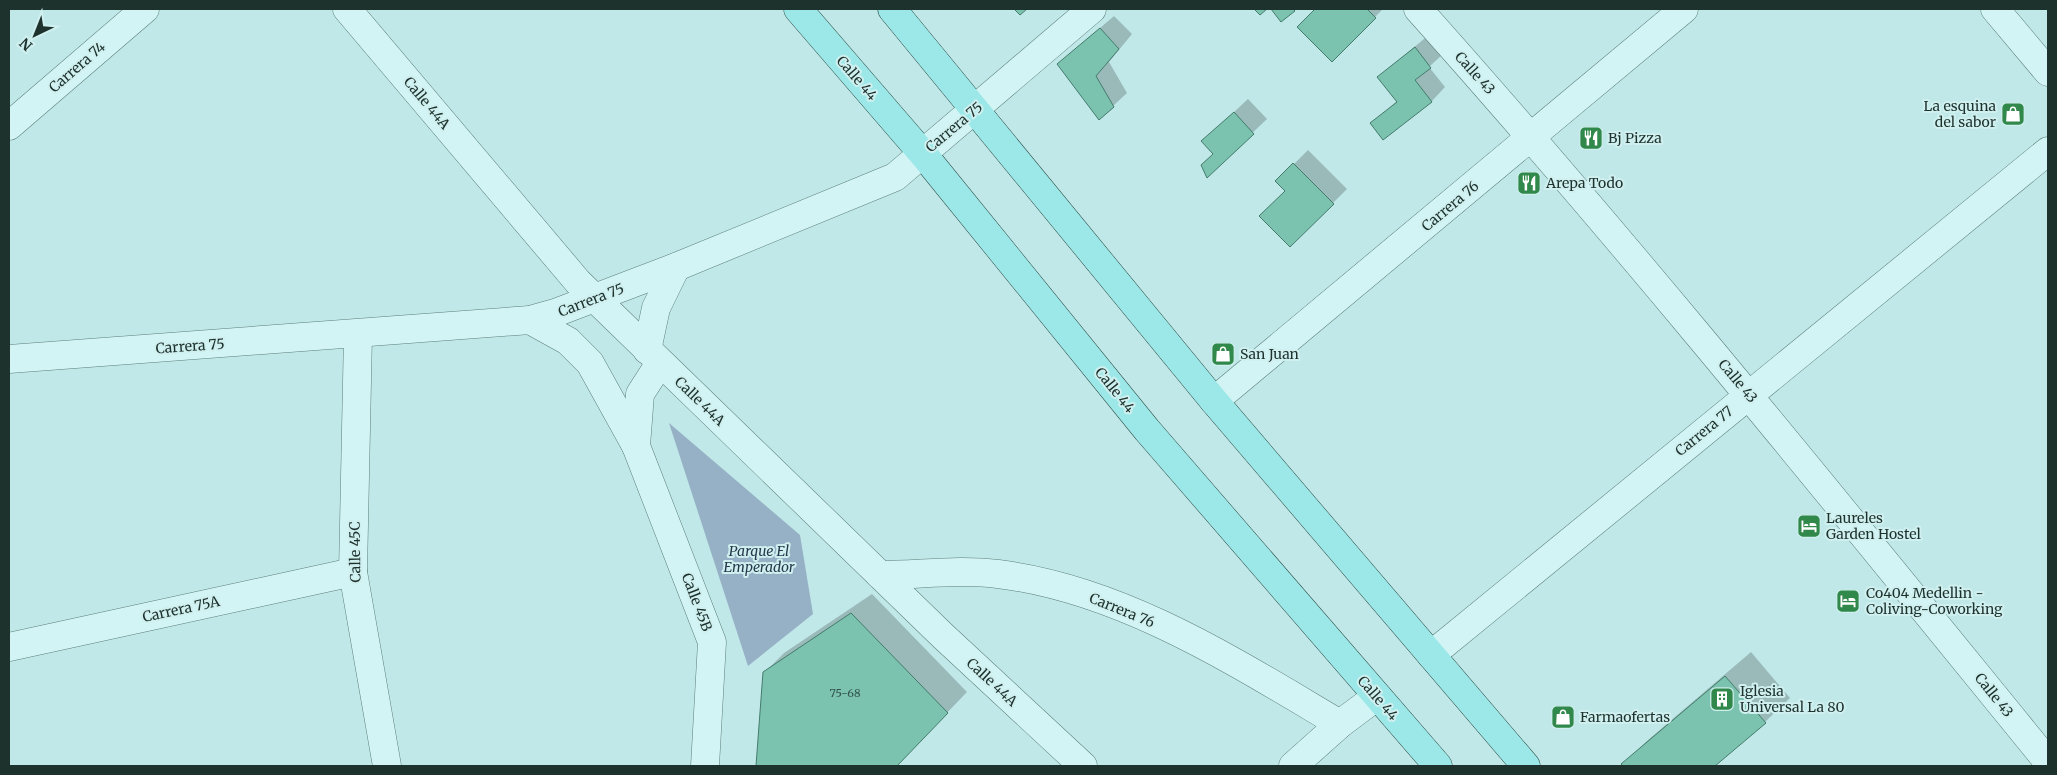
<svg xmlns="http://www.w3.org/2000/svg" width="2057" height="775" font-family="Merriweather,serif">
  <rect width="100%" height="100%" fill="#c1e8e8"/>
  <polygon fill="#96b1c5" points="669,423 800,535 813,614 748,666"/>
  <g fill="#0003">
    <polygon points="1317,9 1383,9 1332,60 1299,27"/>
    <polygon points="1114,16 1132,34 1109,62 1127,93 1113,106 1058,64"/>
    <polygon points="1430,34 1444,53 1429,67 1445,87 1432,101 1383,138 1372,123 1397,101 1378,77"/>
    <polygon points="1248,99 1267,119 1207,176 1214,153 1217,128"/>
    <polygon points="1308,150 1347,189 1290,246 1286,191 1277,181"/>
    <polygon points="872,594 967,692 896,766 757,766 764,673 784,653"/>
    <polygon points="1751,652 1790,698 1765,722 1713,766 1625,766 1623,764 1648,740"/>
  </g>
  <g fill="#7bc2af" stroke="#437c6b">
    <polygon points="1014,9 1027,9 1020,15"/>
    <polygon points="1254,9 1267,9 1260,15"/>
    <polygon points="1271,9 1293,9 1295,11 1281,22"/>
    <polygon points="1315,9 1367,9 1376,18 1332,62 1297,27"/>
    <polygon points="1100,28 1119,49 1096,76 1114,107 1099,120 1057,64"/>
    <polygon points="1415,47 1431,68 1415,80 1432,102 1383,140 1370,123 1397,102 1377,77"/>
    <polygon points="1234,112 1254,134 1207,178 1201,165 1213,154 1201,141"/>
    <polygon points="1293,163 1334,204 1290,247 1259,216 1285,191 1275,181"/>
    <polygon points="851,613 948,713 897,766 756,766 763,672"/>
    <polygon points="1725,676 1766,723 1715,766 1623,766 1621,764"/>
  </g>
  <g fill="none" stroke-linecap="round" stroke-linejoin="round">
    <g stroke="#5b7f7a" stroke-width="29">
      <g id="minor">
        <polyline points="347,9 578,282 943,636 1083,766"/>
        <path d="M 1418,9 C 1636,253 1841,508 2048,762"/>
        <polyline points="1995,9 2048,72"/>
        <polyline points="9,126 145,9"/>
        <polyline points="530,320 568,341 590,363 636,446 712,642 705,766"/>
        <polyline points="358,334 353,572 387,766"/>
        <polyline points="647,350 656,308 676,267"/>
        <polyline points="9,359 530,320 555,313 676,267 895,177 1092,9"/>
        <polyline points="1214,401 1684,9"/>
        <polyline points="636,446 640,394 660,363"/>
        <path d="M 880,575 C 919,575 959,569 998,574 C 1122,589 1235,662 1340,724"/>
        <polyline points="9,647 353,572"/>
        <polyline points="1431,655 2048,151"/>
        <polyline points="1293,766 1340,724 1376,697"/>
      </g>
    </g>
    <g stroke="#2f4d47" stroke-width="29">
      <g id="major">
        <polyline points="798,9 923,154 1147,430 1438,766"/>
        <polyline points="892,9 1214,401 1526,766"/>
      </g>
    </g>
    <use href="#minor" stroke="#d3f4f4" stroke-width="28"/>
    <use href="#major" stroke="#9ce8e8" stroke-width="28"/>
  </g>
  <defs>
    <g id="shop-square" transform="scale(1.25)"><rect x="-9" y="-9" width="18" height="18" rx="4" fill="#31884b" stroke="#d0f0f0"/><path d="M-5-2.5h2.3a2.7 3.5 0 0 1 5.4 0H5L5.5 6h-11ZM-1.5-2.5h3a1.5 2.3 0 0 0-3 0Z" fill="#fff"/></g>
    <g id="restaurant-square" transform="scale(1.25)"><rect x="-9" y="-9" width="18" height="18" rx="4" fill="#31884b" stroke="#d0f0f0"/><path d="M-5-6h1v4h1v-4h1v4h1v-4h1v5L-1.5 .5V6h-2V.5L-5-1ZM5-6V6H3V1.5H1.5Q1.5-4 5-6Z" fill="#fff"/></g>
    <g id="hotel-square" transform="scale(1.25)"><rect x="-9" y="-9" width="18" height="18" rx="4" fill="#31884b" stroke="#d0f0f0"/><path d="M-6-4.5h1.5V1H6V5H4.5V3h-9V5H-6ZM-4 0a1.8 1.8 0 1 1 3.6 0ZM.5 0V-2.5h3Q6-2.5 6 0Z" fill="#fff"/></g>
    <g id="building-square" transform="scale(1.25)"><rect x="-9" y="-9" width="18" height="18" rx="4" fill="#31884b" stroke="#d0f0f0"/><path d="M-4-6H4V6H1V3H-1V6H-4ZM-2.5-4.3h1.7v1.8h-1.7ZM.8-4.3h1.7v1.8H.8ZM-2.5-1h1.7V.8h-1.7ZM.8-1h1.7V.8H.8Z" fill="#fff"/></g>
  </defs>
  <g fill-rule="evenodd">
    <use href="#shop-square" x="2013" y="114"/>
    <use href="#restaurant-square" x="1591" y="138"/>
    <use href="#restaurant-square" x="1529" y="183"/>
    <use href="#shop-square" x="1223" y="354"/>
    <use href="#hotel-square" x="1809" y="526"/>
    <use href="#hotel-square" x="1848" y="601"/>
    <use href="#building-square" x="1722" y="699"/>
    <use href="#shop-square" x="1563" y="717"/>
  </g>
  <g text-anchor="middle" stroke-width="4" stroke-linejoin="round" paint-order="stroke">
    <g font-size="11" fill="#34554e">
      <text x="845" y="697">75-68</text>
    </g>
    <g font-size="14" fill="#1d312d" stroke="#d0f0f0">
      <text transform="translate(77 67) rotate(-41)" y="5">Carrera 74</text>
      <text transform="translate(1475 73) rotate(48)" y="5">Calle 43</text>
      <text transform="translate(857 78) rotate(49)" y="5">Calle 44</text>
      <text transform="translate(427 103) rotate(50)" y="5">Calle 44A</text>
      <text transform="translate(954 127) rotate(-40)" y="5">Carrera 75</text>
      <text transform="translate(1450 206) rotate(-40)" y="5">Carrera 76</text>
      <text transform="translate(591 300) rotate(-21)" y="5">Carrera 75</text>
      <text transform="translate(190 346) rotate(-4)" y="5">Carrera 75</text>
      <text transform="translate(1738 381) rotate(50)" y="5">Calle 43</text>
      <text transform="translate(1115 390) rotate(51)" y="5">Calle 44</text>
      <text transform="translate(700 401) rotate(44)" y="5">Calle 44A</text>
      <text transform="translate(1704 431) rotate(-39)" y="5">Carrera 77</text>
      <text transform="translate(355 552) rotate(-91)" y="5">Calle 45C</text>
      <text transform="translate(697 602) rotate(69)" y="5">Calle 45B</text>
      <text transform="translate(181 609) rotate(-12)" y="5">Carrera 75A</text>
      <text transform="translate(1122 610) rotate(22)" y="5">Carrera 76</text>
      <text transform="translate(992 682) rotate(43)" y="5">Calle 44A</text>
      <text transform="translate(1994 695) rotate(51)" y="5">Calle 43</text>
      <text transform="translate(1378 698) rotate(49)" y="5">Calle 44</text>
    </g>
    <g font-size="14" fill="#1d312d" stroke="#d0f0f0" text-anchor="start">
      <text x="1996" y="111" text-anchor="end">La esquina<tspan x="1996" dy="16">del sabor</tspan></text>
      <text x="1608" y="143">Bj Pizza</text>
      <text x="1546" y="188">Arepa Todo</text>
      <text x="1240" y="359">San Juan</text>
      <text x="1826" y="523">Laureles<tspan x="1826" dy="16">Garden Hostel</tspan></text>
      <text x="1866" y="598">Co404 Medellin -<tspan x="1866" dy="16">Coliving-Coworking</tspan></text>
      <text x="1740" y="696">Iglesia<tspan x="1740" dy="16">Universal La 80</tspan></text>
      <text x="1580" y="722">Farmaofertas</text>
    </g>
    <g font-size="14" font-style="italic" fill="#26364b" stroke="#d0f0f0">
      <text x="759" y="556">Parque El<tspan x="759" dy="16">Emperador</tspan></text>
    </g>
  </g>
  <rect width="2057" height="775" fill="none" stroke="#1d312d" stroke-width="20"/>
  <g transform="translate(35 35) rotate(223)" stroke="#d0f0f0" stroke-width="4" paint-order="stroke">
  <path d="M0-4L9 19L0 12L-9 19Z" fill="#1d312d"/>
  <text y="-8" font-size="14" font-weight="bold" text-anchor="middle" fill="#1d312d">N</text>
  </g>
</svg>
